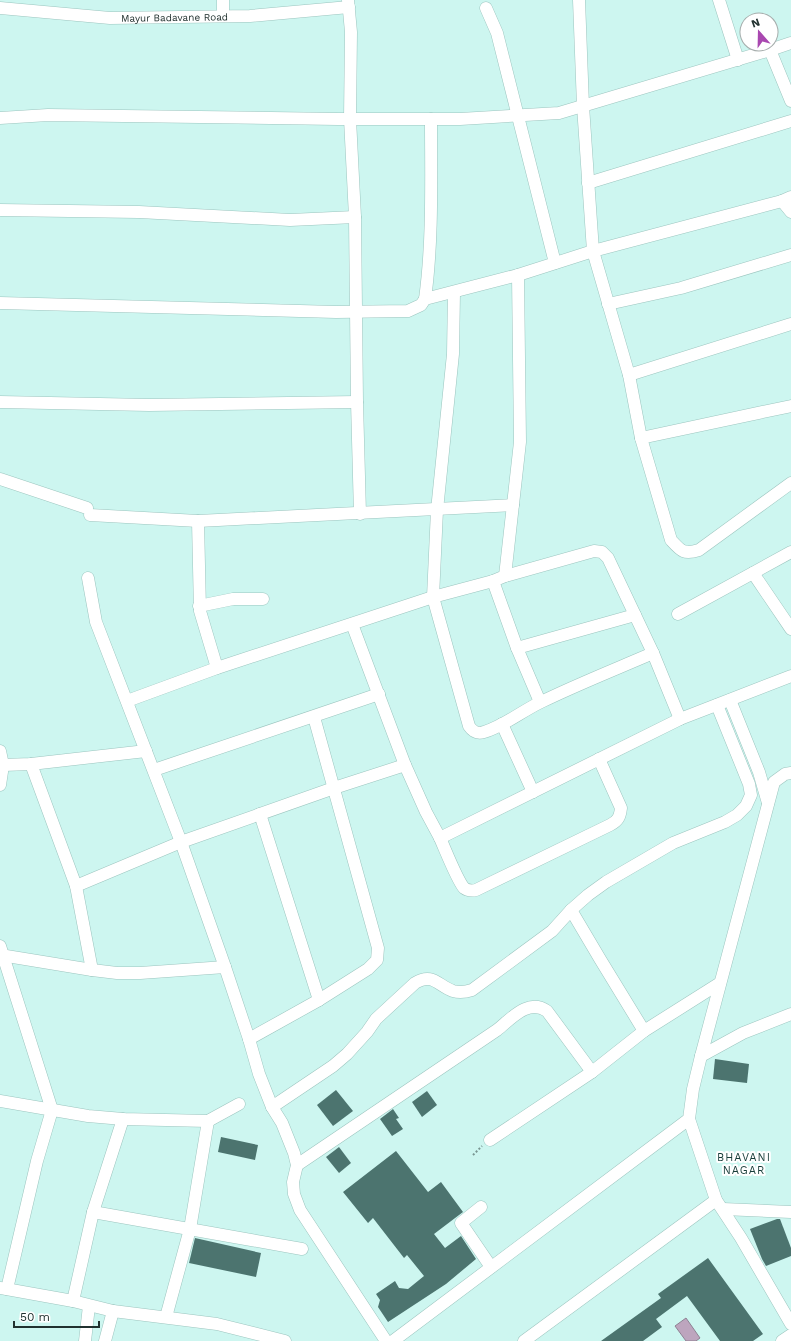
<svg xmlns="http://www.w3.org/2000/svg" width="791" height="1341" font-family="'Work Sans',sans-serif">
  <rect width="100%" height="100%" fill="#cdf6f0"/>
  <polygon fill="#bda5be" stroke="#8e8293" points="686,1318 700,1338 696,1341 686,1341 675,1326"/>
  <g fill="#4c746f">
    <polygon points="715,1059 749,1064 747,1083 713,1079"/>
    <polygon points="336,1090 353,1111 333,1126 317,1105"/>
    <polygon points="427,1091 437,1105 422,1117 412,1102"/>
    <polygon points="393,1109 399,1118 396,1119 403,1129 392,1136 380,1119"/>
    <polygon points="221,1137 258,1145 255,1160 218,1152"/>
    <polygon points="339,1147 351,1163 339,1173 326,1157"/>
    <polygon points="396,1151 428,1192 441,1182 463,1212 434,1234 445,1248 461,1236 476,1259 446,1284 388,1322 378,1307 380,1300 376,1294 395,1281 399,1288 408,1289 424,1276 407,1255 404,1258 373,1218 368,1223 343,1192"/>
    <polygon points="777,1219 780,1219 791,1248 791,1256 766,1266 762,1259 750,1229"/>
    <polygon points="195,1238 261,1253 256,1277 189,1263"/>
    <polygon points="708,1258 763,1334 753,1341 720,1341 687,1296 656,1319 662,1327 643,1341 601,1341 661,1298 658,1294"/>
  </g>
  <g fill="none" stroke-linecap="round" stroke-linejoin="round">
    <g stroke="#9cc5bf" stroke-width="13">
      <g id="minor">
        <polyline points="348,0 351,32 350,119 355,217 357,402 360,514"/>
        <path d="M 579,0 L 583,106 L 593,251 L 629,375 L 641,438 L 671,540 C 681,551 684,555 699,550 L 791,483"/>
        <polyline points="719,0 738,60"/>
        <path id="s1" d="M 0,8 L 110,18 L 250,16 L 349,7"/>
        <polyline points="486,8 497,33 555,263"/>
        <polyline points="223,16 223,0"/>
        <polyline points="770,50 791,101"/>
        <polyline points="0,118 48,115 338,119 460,119 559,113 770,50 791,43"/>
        <polyline points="588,183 791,121"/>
        <polyline points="782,201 791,212"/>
        <polyline points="0,210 139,212 290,220 355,217"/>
        <path d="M 454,292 L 453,354 L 437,510 L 433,597 L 469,726 C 473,732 477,734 484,732 C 504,726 522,711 541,702 C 578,684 616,669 653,653"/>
        <path d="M 425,299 C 433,240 431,179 431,119"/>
        <polyline points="0,303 336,312 408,311 421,305 425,299 518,275"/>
        <polyline points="608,304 681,288 791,255"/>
        <polyline points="629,375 791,324"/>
        <polyline points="0,402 149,405 357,402"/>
        <polyline points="641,438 791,406"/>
        <polyline points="0,479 87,508"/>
        <polyline points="90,515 198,521 218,520 513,505"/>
        <polyline points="198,521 200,611 217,668"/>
        <polyline points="753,573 791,629"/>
        <polyline points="505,576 520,442 518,275 593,251 782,201 791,197"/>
        <polyline points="88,578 96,622 181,842 225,967 249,1039 259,1074 272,1107 282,1123 294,1153 297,1165 293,1182 294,1194 300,1210 386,1341"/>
        <polyline points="493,581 517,648 540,702"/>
        <polyline points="199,606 233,599 263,599"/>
        <polyline points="678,614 791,552"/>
        <polyline points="352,624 405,765"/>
        <polyline points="517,648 635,615"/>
        <polyline points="730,700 759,772 768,803"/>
        <polyline points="127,701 217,668 433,597 493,581 505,576 594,551 602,552 608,558 653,653 680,719"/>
        <polyline points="502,724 533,792"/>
        <polyline points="0,751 3,765 0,785"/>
        <polyline points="31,764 76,886 92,970"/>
        <polyline points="3,765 31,764 146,751"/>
        <polyline points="154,770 379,694"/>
        <polyline points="260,814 319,1000"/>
        <path d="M 440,838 C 445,849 457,880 464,888 C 468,891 471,891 476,890 L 610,825 C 618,821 620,817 621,808 L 599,759"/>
        <polyline points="76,886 181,842 334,788 405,765 426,812 440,838 680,719 791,676"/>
        <polyline points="571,910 600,959 644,1031"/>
        <polyline points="0,946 52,1110 37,1161 7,1289"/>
        <polyline points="0,955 92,970 117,973 140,973 225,967"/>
        <polyline points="249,1039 319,1000 368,969 377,960 378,948 314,717"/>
        <polyline points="701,1056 774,782 785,774 791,773"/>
        <polyline points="0,1101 88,1116 123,1119 208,1121 239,1104"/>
        <path d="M 272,1107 L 333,1066 L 347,1054 L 367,1032 L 376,1019 L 415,983 C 433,972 438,986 453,991 C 460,993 466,992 472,990 L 552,931 L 571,910 L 588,895 L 606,882 L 673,843 L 725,822 L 737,815 L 746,806 L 751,795 L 749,784 L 717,705"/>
        <polyline points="689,1119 716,1200 741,1238 791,1324"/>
        <polyline points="490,1140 592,1072 644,1031 720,983"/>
        <path d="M 297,1165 L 497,1030 C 511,1019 528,998 547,1011 L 592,1072"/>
        <polyline points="481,1207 461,1223 491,1267"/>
        <polyline points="723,1209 791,1212"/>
        <polyline points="93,1212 302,1249"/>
        <polyline points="0,1288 73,1301 113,1311 217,1324 285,1341"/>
        <polyline points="73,1301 93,1212 123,1119"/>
        <polyline points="166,1317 190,1229 208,1121"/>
        <polyline points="85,1341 89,1306"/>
        <polyline points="105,1341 113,1311"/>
        <polyline points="393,1341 689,1119 693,1089 701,1056 743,1033 791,1014"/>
        <polyline points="524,1341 716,1200"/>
        <polyline points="782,1341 791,1335"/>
      </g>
    </g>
    <polyline stroke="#799692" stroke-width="2" stroke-dasharray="2 2" stroke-linecap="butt" points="473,1155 482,1146"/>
    <use href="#minor" stroke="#fff" stroke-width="12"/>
  </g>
  <g text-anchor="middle" stroke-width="4" stroke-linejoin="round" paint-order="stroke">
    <g font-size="10" fill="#21312f" stroke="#fff">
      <text dy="4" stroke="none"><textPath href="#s1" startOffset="175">Mayur Badavane Road</textPath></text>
    </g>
    <g font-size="11" letter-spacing="1" fill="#163c38" stroke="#fff">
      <text x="744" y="1161">BHAVANI<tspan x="744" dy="13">NAGAR</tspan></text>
    </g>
  </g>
  <g transform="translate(759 32) rotate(340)"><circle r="19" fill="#ffffff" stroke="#a6adac"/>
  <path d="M0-3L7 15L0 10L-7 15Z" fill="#a948b0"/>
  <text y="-6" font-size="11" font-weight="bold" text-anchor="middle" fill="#21312f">N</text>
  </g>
  <path d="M14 1321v6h85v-6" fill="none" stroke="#21312f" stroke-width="2"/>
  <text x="20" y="1321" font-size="12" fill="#21312f" stroke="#ffffff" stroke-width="3" paint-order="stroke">50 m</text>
</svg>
